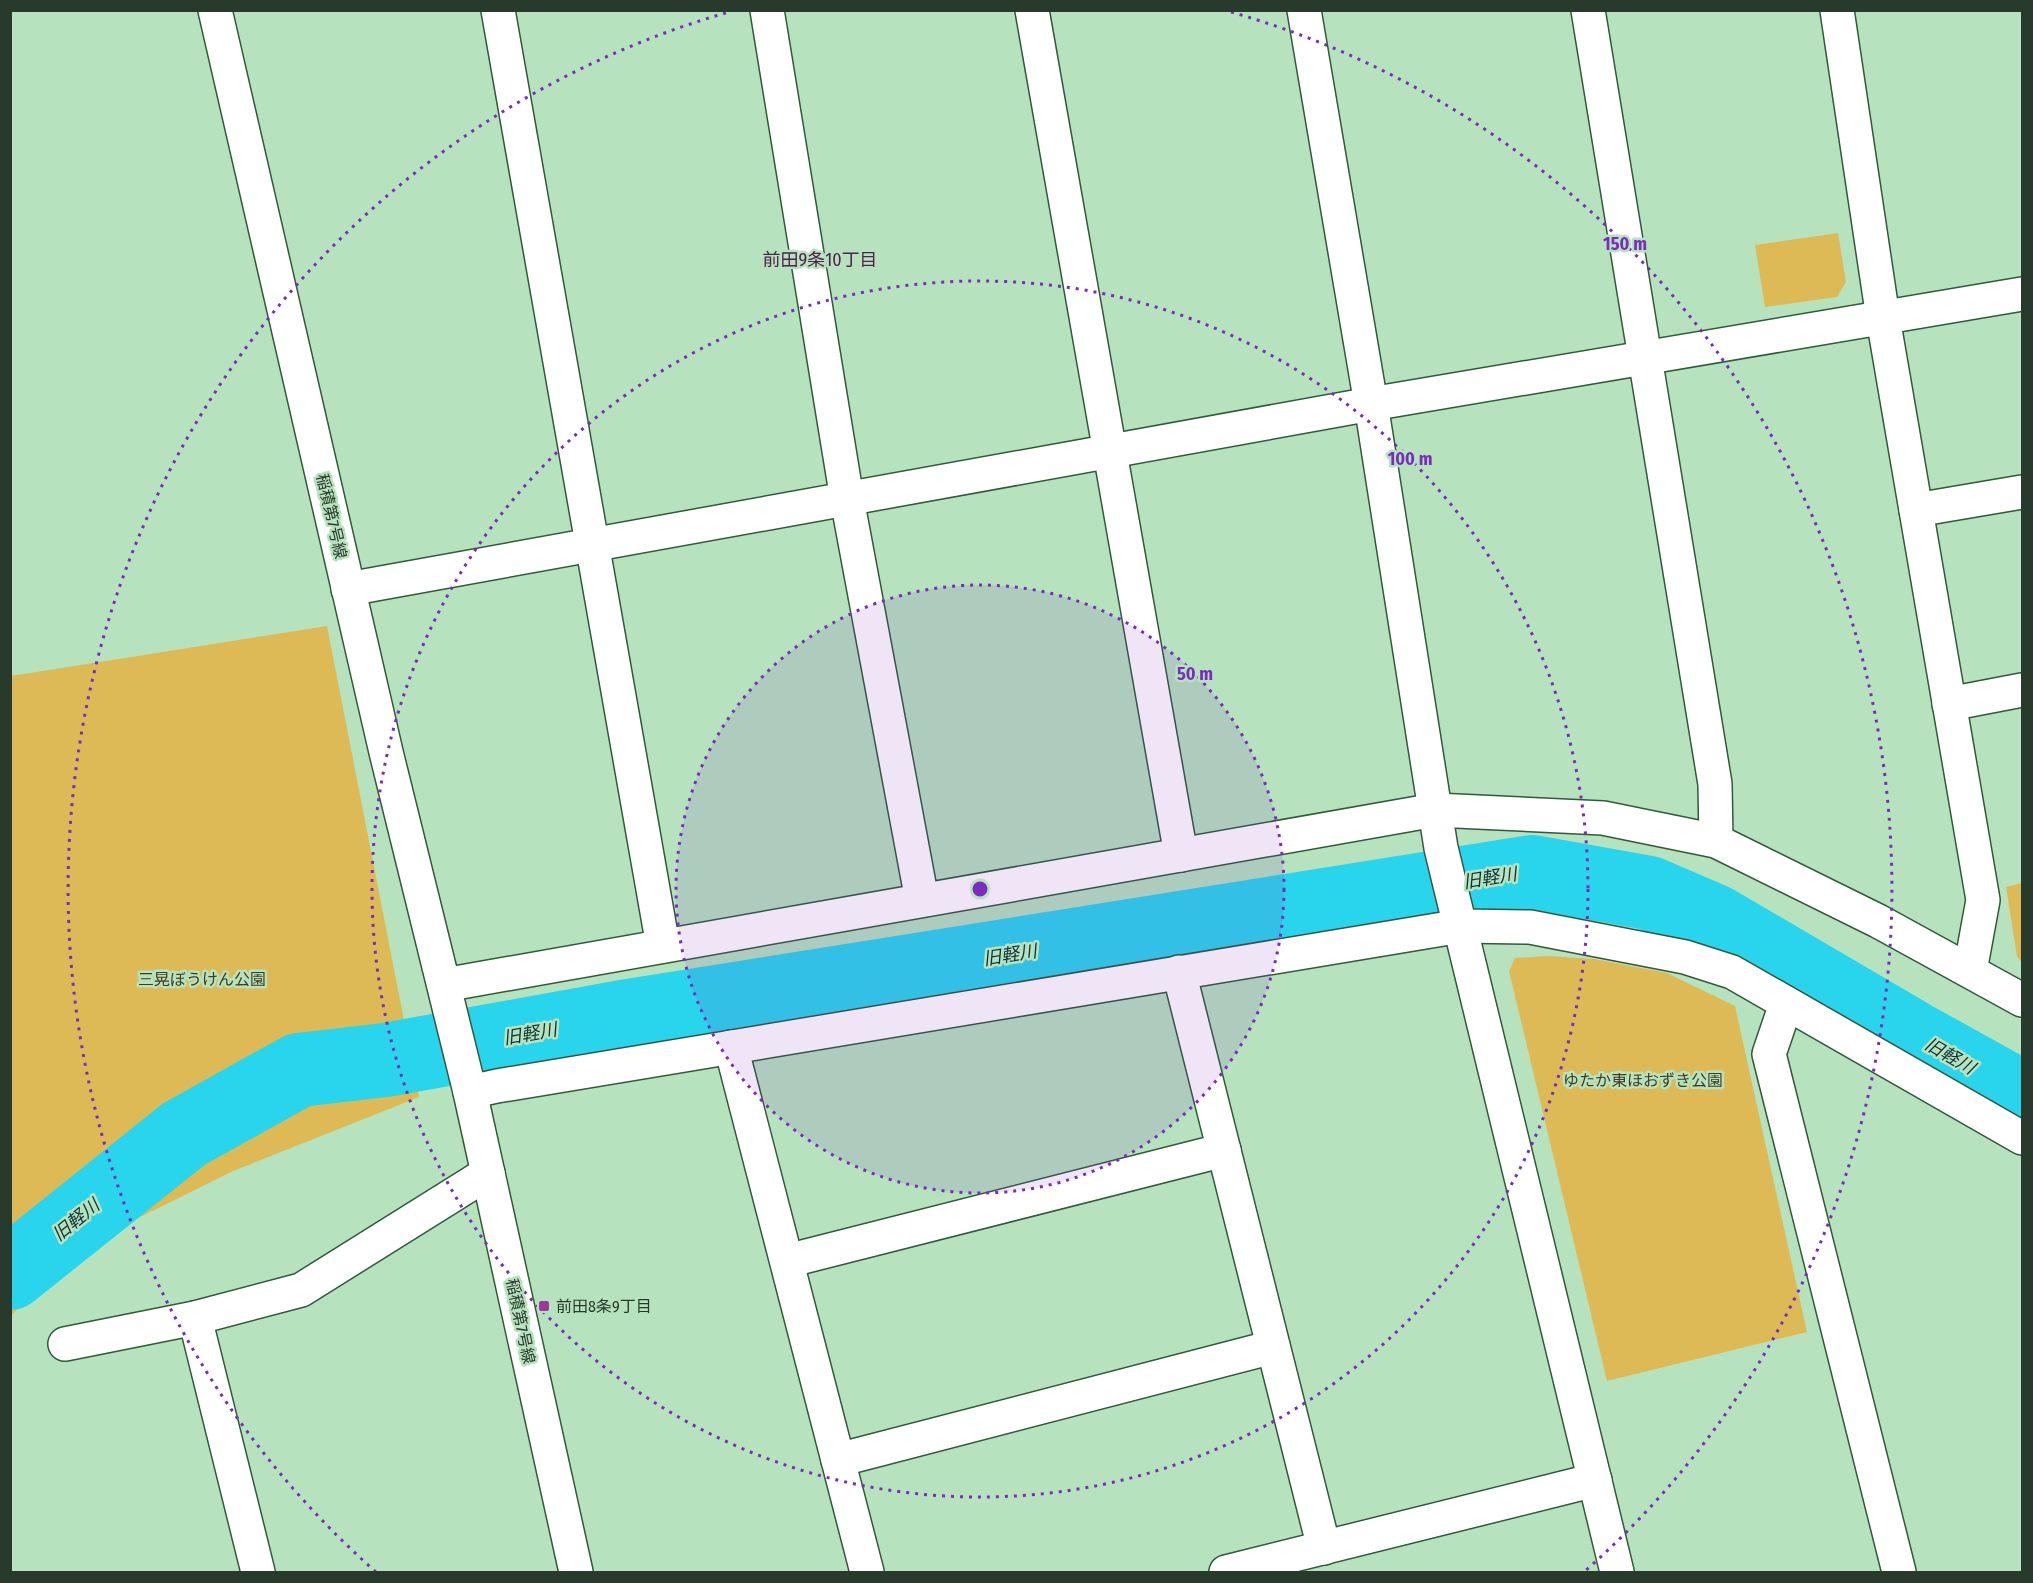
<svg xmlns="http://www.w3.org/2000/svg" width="2033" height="1583" font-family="'Fira Sans Condensed','Noto Sans JP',sans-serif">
  <rect width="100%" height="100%" fill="#b6e3be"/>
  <g fill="#ddba55">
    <polygon points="1838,233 1846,282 1837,297 1765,307 1755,245"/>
    <polygon points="327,626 419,1097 231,1172 132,1221 85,1235 11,1316 11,676"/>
    <polygon points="2022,883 2022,963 2017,956 2006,887"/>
    <polygon points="1548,956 1594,959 1667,973 1735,1006 1807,1332 1607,1381 1509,971 1515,958"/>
  </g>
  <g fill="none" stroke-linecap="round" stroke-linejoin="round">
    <polyline stroke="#28d5ed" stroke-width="74" points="10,1273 184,1134 299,1070 385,1060 623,1017 1532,872 1649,893 1714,921 1912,1037 2022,1098"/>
    <g stroke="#31593a" stroke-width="36">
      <g id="minor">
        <polyline points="498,10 663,946"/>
        <polyline points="767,10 847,499 922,900"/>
        <polyline points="1032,10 1181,855"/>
        <polyline points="1304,10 1371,404 1441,848 1617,1572"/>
        <polyline points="1588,10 1715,784 1716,841"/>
        <polyline points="1837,10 1883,318 1983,900 1970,971"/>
        <polyline points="1916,510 2022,492"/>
        <polyline points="348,589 1371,404 2022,294"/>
        <polyline points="1949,704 2022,690"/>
        <polyline points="1179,972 1324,1548"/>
        <polyline points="444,985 1435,810 1603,818 1716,841 1878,921 2022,1000"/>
        <polyline points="1786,1004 1769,1054 1899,1572"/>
        <polyline points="731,1047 867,1572"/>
        <polyline points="470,1092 497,1086 1461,926 1530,927 1685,957 1732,972 2022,1138"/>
        <polyline points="787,1261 1224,1150"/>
        <polyline points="195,1318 258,1572"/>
        <polyline points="65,1344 195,1318 301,1290 488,1173"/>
        <polyline points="838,1460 1273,1347"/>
        <polyline points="1226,1572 1595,1480"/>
      </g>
    </g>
    <g stroke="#31593a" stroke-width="36">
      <polyline id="tertiary" points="215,10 386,752 470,1092 576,1572"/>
    </g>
    <use href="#minor" stroke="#fff" stroke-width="33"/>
    <use href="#tertiary" stroke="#fff" stroke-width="33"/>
  </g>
  <circle cx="980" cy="889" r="304" fill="#7b2cbf" fill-opacity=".12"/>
  <g fill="none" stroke="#7b2cbf" stroke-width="3" stroke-dasharray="3 6">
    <circle cx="980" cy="889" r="304"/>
    <circle cx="980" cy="889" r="608"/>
    <path d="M376 1572A912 912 0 0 1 729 12M1231 12A912 912 0 0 1 1584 1572"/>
  </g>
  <rect fill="#a0389b" stroke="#b6e3be" stroke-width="2" x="538" y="1300" width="12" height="12" rx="3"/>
  <g text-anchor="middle" stroke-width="5" stroke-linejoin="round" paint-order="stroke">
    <g font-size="16" fill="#283a2c" stroke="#b6e3be">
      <text transform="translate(332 516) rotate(77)" y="6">稲積第7号線</text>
      <text transform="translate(521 1321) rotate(78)" y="6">稲積第7号線</text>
    </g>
    <g font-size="16" fill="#423a22" stroke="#b6e3be">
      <text x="202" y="985">三晃ぼうけん公園</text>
      <text x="1643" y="1086">ゆたか東ほおずき公園</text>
    </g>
    <g font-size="16" fill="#283a2c" stroke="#b6e3be" text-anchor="start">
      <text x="556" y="1312">前田8条9丁目</text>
    </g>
    <g font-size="18" fill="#532050" stroke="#b6e3be">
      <text x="820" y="266">前田9条10丁目</text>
    </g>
    <g font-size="18" font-style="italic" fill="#113237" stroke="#b6e3be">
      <text transform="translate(1490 878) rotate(-9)" y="6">旧軽川</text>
      <text transform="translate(1010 955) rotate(-9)" y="6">旧軽川</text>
      <text transform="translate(530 1034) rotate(-10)" y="6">旧軽川</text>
      <text transform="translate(1950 1056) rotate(30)" y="6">旧軽川</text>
      <text transform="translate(76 1220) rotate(-39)" y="6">旧軽川</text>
    </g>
  </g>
  <circle cx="980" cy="889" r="9" fill="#7b2cbf" stroke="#b6e3be" stroke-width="3"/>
  <g font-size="18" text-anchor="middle" font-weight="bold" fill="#7b2cbf" stroke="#b6e3be" stroke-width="5" stroke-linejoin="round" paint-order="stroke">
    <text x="1625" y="250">150 m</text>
    <text x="1410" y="465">100 m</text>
    <text x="1195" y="680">50 m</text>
  </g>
  <rect width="2033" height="1583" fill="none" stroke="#283a2c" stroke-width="24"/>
</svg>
